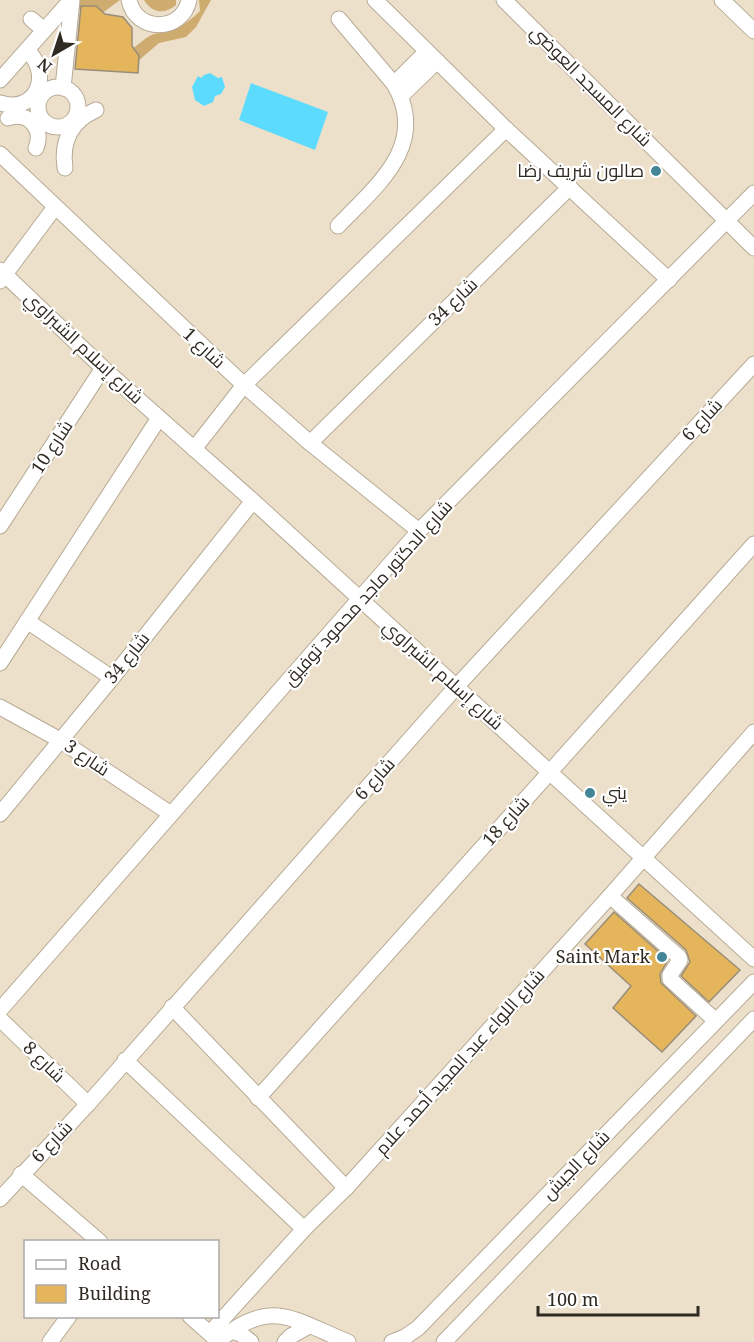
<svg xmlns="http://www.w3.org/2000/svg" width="754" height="1342" font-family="'Noto Serif',Cairo,serif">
  <rect width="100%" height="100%" fill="#ede0ca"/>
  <g fill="#ceab6f">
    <polygon points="75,0 120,0 101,14 93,8 78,9"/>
    <path d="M 144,0 L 176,0 L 176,5 C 164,15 152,13 144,0 Z"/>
    <path d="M 199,0 L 211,0 L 196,27 L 186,37 L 159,43 L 138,61 L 131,50 C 138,45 147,36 154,34 C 178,28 181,29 200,11 Z"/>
  </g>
  <g fill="#5ddbfe">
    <polygon points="210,73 218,78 222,77 225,87 221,94 215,96 213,102 204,106 195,100 192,87 198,76 201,78 204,75"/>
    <polygon points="251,83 328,112 315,150 239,120"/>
  </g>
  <g fill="#e5b55c" stroke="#998d79" stroke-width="1.5">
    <polygon points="81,6 96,6 105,14 123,17 132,28 132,46 139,56 138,73 75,69"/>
    <polygon points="639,884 740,970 709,1002 681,976 690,962 686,950 627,898"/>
    <polygon points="614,912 668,960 660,974 661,983 696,1016 662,1052 613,1008 631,986 585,944"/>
  </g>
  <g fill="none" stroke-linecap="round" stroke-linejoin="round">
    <g stroke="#b7ab96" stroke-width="17">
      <g id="minor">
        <path d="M 129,0 C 136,33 182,33 189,0"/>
        <polyline points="375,0 506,129 669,280"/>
        <polyline points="504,0 754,248"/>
        <polyline points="722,0 754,31"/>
        <polyline points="31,19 44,30"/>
        <polyline points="0,80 71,0"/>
        <polyline points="394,84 427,51"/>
        <circle cx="58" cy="107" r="20"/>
        <polyline points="63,88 72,0"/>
        <polyline points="401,96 437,61"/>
        <path d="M 0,103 C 36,114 53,75 27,50"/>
        <path d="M 8,118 C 29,111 44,129 36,148"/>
        <polyline points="0,154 244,385 310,443 419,531"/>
        <path d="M 65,168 C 61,141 71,121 96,110"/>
        <path d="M 338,226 C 376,186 430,145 394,84 L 339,19"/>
        <polyline points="0,270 103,368 253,501 754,959"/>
        <polyline points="0,281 55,207"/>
        <polyline points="310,443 570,187"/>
        <polyline points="194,449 244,385 506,129"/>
        <polyline points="0,526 103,368"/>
        <polyline points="27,621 112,678"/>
        <polyline points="0,663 159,418"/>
        <polyline points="0,707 60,740 171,814"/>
        <polyline points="0,814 112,678 253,501"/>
        <polyline points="610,896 679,957 680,960 670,975 670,979 716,1021"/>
        <polyline points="172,1007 346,1188"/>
        <polyline points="0,1010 419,531 754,193"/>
        <polyline points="0,1019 88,1104"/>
        <polyline points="125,1060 304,1229"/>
        <polyline points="258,1098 754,544"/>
        <polyline points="21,1174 100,1242"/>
        <polyline points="0,1199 88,1104 456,687 754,364"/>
        <polyline points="190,1316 217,1340"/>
        <polyline points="231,1331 241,1334 251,1342"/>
        <polyline points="210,1333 304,1229 346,1188 610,896 754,732"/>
        <polyline points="50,1342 69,1316"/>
        <path d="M 217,1342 C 270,1297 292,1319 348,1342"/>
        <polyline points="285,1342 291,1336 309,1326"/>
        <polyline points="392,1342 405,1337 418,1328 754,982"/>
        <polyline points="444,1342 754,1019"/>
      </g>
    </g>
    <use href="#minor" stroke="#fff" stroke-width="15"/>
  </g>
  <g fill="#448598" stroke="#fff" stroke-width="2">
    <circle cx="656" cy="171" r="6"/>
    <circle cx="590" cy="793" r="6"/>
    <circle cx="662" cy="957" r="6"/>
  </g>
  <g text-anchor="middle" stroke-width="4.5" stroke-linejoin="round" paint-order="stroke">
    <g font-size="18" fill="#302b22" stroke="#fff">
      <text transform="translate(591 86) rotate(45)" y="6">شارع المسجد العوضي</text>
      <text transform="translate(453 302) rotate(-44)" y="6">شارع 34</text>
      <text transform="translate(84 348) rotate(43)" y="6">شارع إسلام الشبراوي</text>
      <text transform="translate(204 348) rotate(43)" y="6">شارع 1</text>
      <text transform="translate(702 420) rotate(-47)" y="6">شارع 6</text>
      <text transform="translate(52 447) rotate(-57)" y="6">شارع 10</text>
      <text transform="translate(368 593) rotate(-48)" y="6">شارع الدكتور ماجد محمود توفيق</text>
      <text transform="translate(127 658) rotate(-51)" y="6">شارع 34</text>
      <text transform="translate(443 675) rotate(42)" y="6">شارع إسلام الشبراوي</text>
      <text transform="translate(87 758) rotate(34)" y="6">شارع 3</text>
      <text transform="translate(375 779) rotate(-48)" y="6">شارع 6</text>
      <text transform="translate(506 821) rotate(-48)" y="6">شارع 18</text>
      <text transform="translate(44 1062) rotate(44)" y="6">شارع 8</text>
      <text transform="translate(460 1062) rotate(-48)" y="6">شارع اللواء عبد المجيد أحمد علام</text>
      <text transform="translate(52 1142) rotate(-46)" y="6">شارع 6</text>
      <text transform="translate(576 1165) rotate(-46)" y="6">شارع الجيش</text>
    </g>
    <g font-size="18" fill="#302b22" stroke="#fff" text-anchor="end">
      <text x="644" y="177">صالون شريف رضا</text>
      <text x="602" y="799" text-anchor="start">يني</text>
      <text x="650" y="963">Saint Mark</text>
    </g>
  </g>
  <rect x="24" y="1240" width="195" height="78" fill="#ffffff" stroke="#acaaa7" stroke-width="1.5"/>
  <rect x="36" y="1260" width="30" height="9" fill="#ffffff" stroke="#acaaa7" stroke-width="1.5"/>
  <text x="78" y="1270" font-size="18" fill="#302b22">Road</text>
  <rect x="36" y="1285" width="30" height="18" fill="#e5b55c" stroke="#acaaa7" stroke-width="1.5"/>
  <text x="78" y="1300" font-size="18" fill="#302b22">Building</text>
  <g transform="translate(54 54) rotate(219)" stroke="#ffffff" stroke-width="4.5" paint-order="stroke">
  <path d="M0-4.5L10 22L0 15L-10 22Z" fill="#302b22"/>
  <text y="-9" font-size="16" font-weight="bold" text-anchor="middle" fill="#302b22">N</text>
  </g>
  <path d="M538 1306v9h160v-9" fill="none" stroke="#302b22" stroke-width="3"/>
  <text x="547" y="1306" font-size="18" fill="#302b22" stroke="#ffffff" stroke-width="4.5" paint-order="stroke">100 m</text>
</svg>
